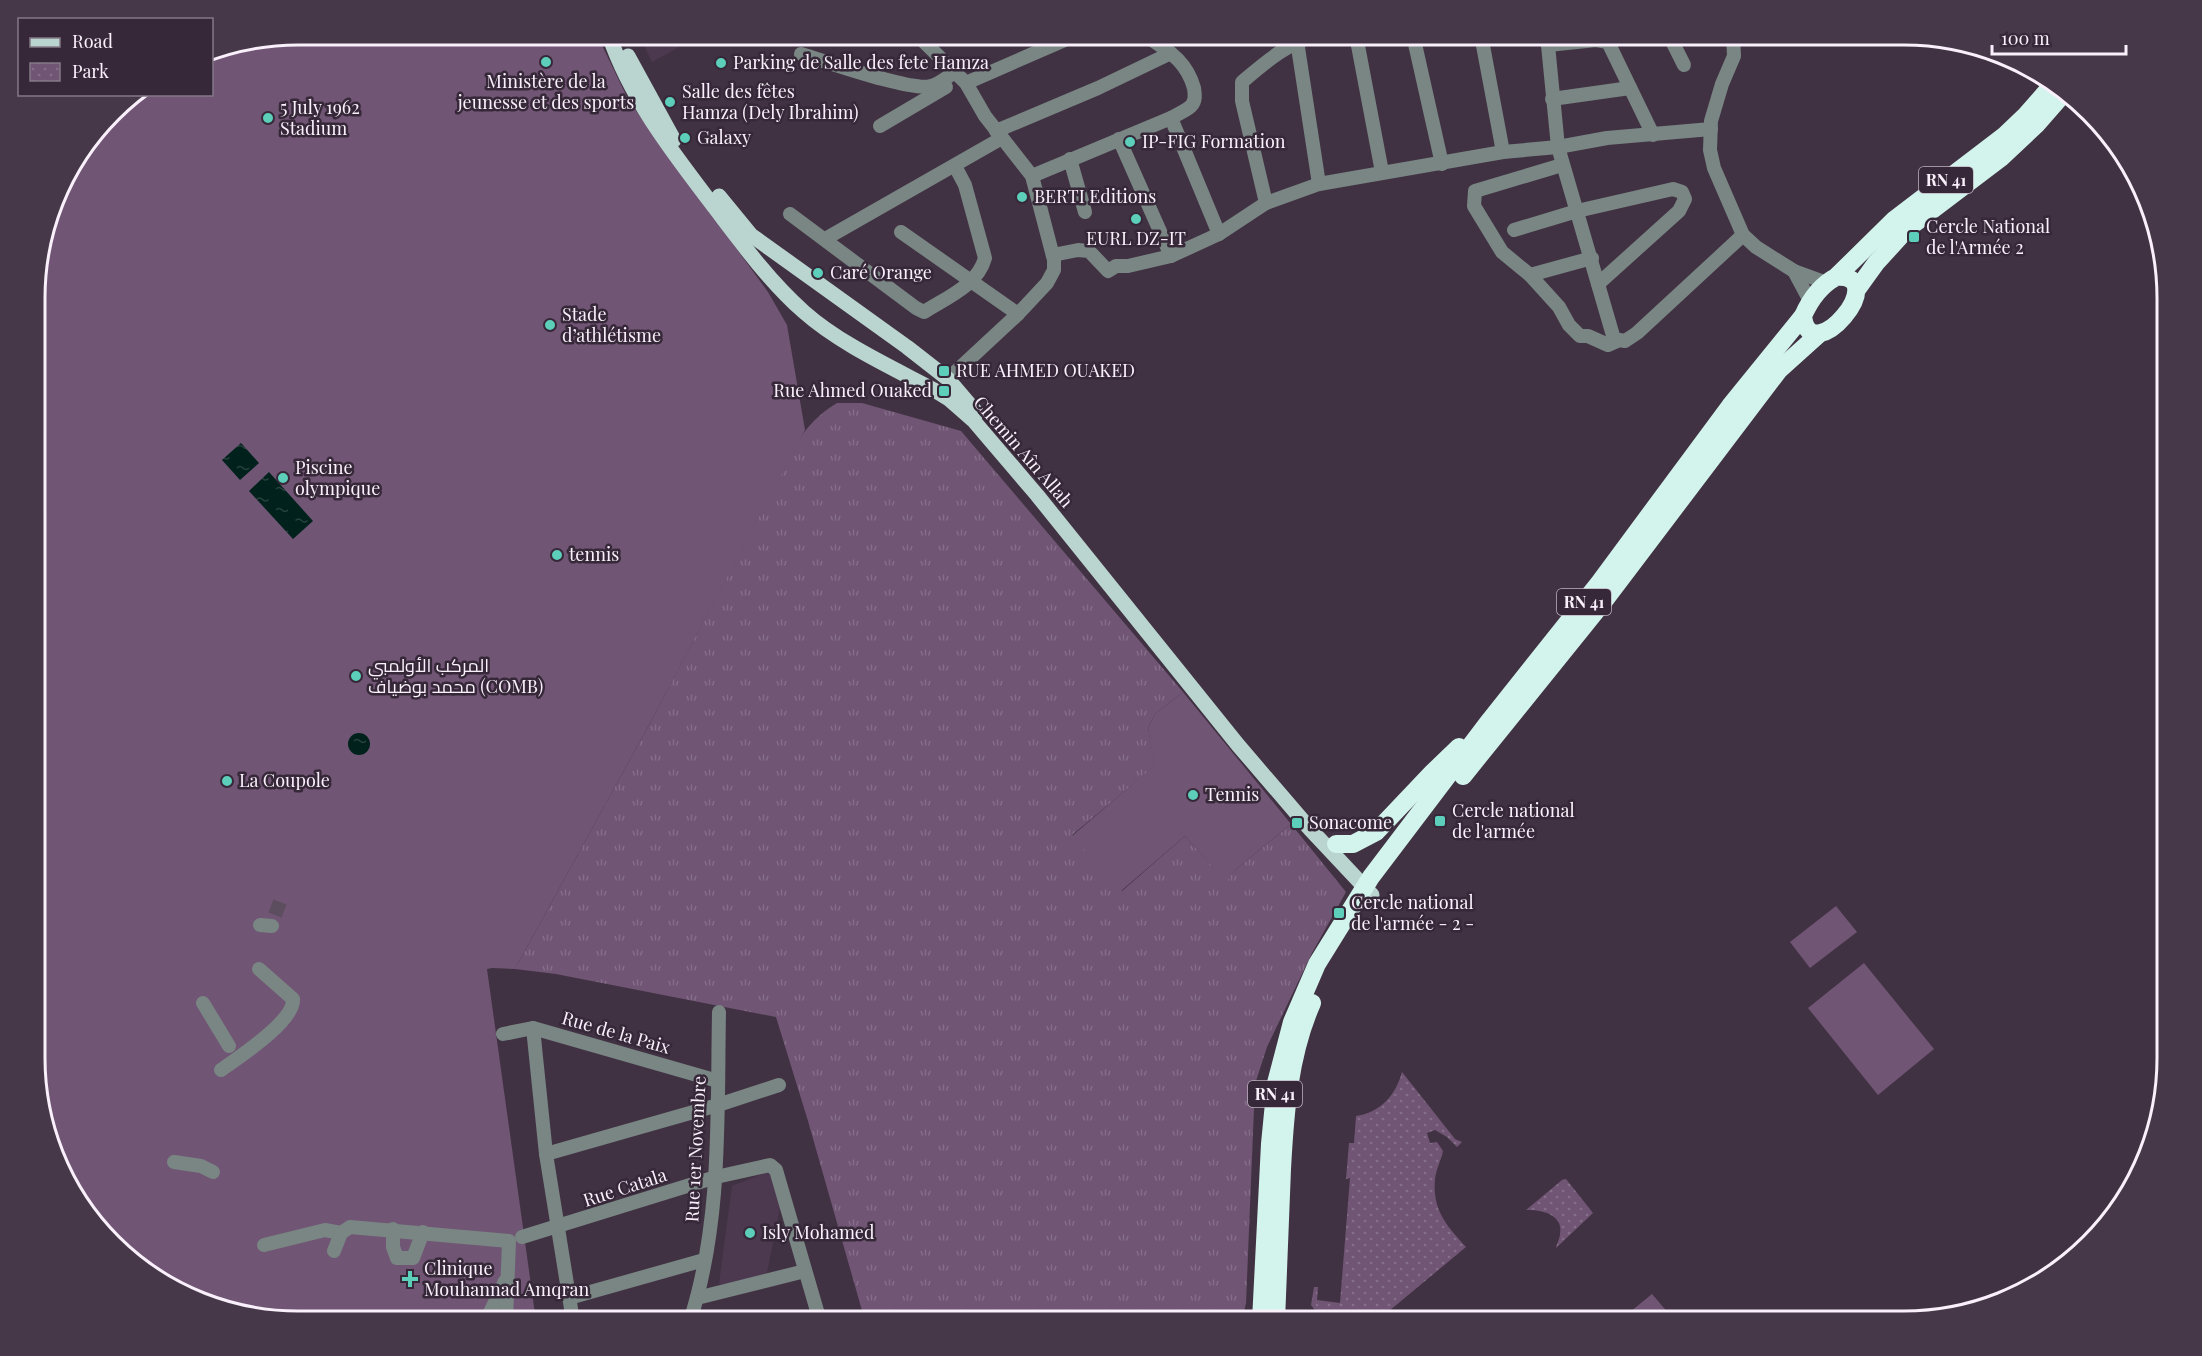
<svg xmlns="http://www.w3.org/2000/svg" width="2202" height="1356" font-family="'Playfair Display',Cairo,serif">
  <defs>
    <pattern id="grass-tufts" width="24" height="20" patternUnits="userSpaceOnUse" patternTransform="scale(1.5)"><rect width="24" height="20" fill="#705574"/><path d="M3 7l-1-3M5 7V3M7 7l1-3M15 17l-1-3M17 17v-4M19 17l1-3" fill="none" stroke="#856e89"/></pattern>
    <pattern id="park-dots" width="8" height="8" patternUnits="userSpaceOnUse" patternTransform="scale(1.5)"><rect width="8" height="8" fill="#705574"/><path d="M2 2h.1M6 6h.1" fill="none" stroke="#856e89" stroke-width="1.8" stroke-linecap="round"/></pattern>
    <pattern id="water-ripples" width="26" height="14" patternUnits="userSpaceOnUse" patternTransform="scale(1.5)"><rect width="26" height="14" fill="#01211c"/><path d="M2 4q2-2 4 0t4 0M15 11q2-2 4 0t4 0" fill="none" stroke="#27423e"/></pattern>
  </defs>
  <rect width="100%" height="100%" fill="#413243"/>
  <g fill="#4c384f">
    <polygon points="639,35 701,35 652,62"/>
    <polygon points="770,1171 783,1193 767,1273 727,1285 719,1284 732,1186"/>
  </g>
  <path fill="url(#grass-tufts)" d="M 837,403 L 862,403 L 961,431 L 1183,692 L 1155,714 L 1148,728 L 1155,766 L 1072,835 L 1122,891 L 1185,836 L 1226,881 L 1235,870 L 1291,824 L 1346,892 L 1312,953 L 1267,1047 L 1255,1084 L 1246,1303 L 1242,1321 L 865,1321 L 808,1121 L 776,1017 L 556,974 L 515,969 L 650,723 L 796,445 C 806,427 820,413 837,403 Z"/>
  <g fill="url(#park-dots)">
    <path d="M 1402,1072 L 1455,1139 L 1462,1142 L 1457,1147 L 1447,1137 L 1435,1130 L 1427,1133 L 1430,1143 L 1437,1142 L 1443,1151 C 1441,1161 1436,1169 1435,1179 C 1432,1210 1447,1226 1466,1247 L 1377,1321 L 1323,1321 L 1311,1305 L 1314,1287 L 1318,1287 L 1317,1300 L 1340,1303 L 1350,1178 L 1346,1179 L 1349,1143 L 1354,1143 L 1356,1116 C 1380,1113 1396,1095 1402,1072 Z"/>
    <path d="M 1566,1179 L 1593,1213 L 1556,1248 C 1557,1243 1560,1238 1560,1234 C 1564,1214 1540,1209 1526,1210 L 1562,1180 Z"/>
  </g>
  <g fill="#705574">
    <polygon points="298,35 597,35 629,101 768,292 787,325 805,430 650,723 515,969 492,968 487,969 536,1321 298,1321 230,1312 152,1277 79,1204 37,1092 37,264 62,181 124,100 133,95 212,94 212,52"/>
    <polygon points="1183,692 1291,824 1235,870 1226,882 1185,836 1121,891 1072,836 1154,766 1148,728 1155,714"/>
    <polygon points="1836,906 1857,932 1810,968 1790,942"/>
    <polygon points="1864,963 1934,1049 1878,1095 1808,1008"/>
    <polygon points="1652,1294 1675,1321 1619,1321"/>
  </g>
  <g fill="url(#water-ripples)">
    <polygon points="241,443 259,463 240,480 222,460"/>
    <polygon points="269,472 313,521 293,539 249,491"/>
    <circle cx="359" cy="744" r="11"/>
  </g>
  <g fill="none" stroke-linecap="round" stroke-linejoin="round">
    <polyline stroke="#5d4e5f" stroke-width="14" stroke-dasharray="14 7" stroke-linecap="butt" points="275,915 280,902"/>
    <g stroke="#798683" stroke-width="14">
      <polyline points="917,35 966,83 985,116 1032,176 1054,260 1054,270 1047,283 1018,314 948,379"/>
      <polyline points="1356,35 1382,172"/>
      <polyline points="1413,35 1442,164"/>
      <polyline points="1481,35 1503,152"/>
      <polyline points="1547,35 1558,147 1614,339 1625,341 1637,333 1743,235"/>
      <polyline points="1669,35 1684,65"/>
      <polyline points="1733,35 1734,56 1722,84 1711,121 1710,150 1714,168 1743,235 1756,247 1794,271 1827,283"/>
      <polyline points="994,37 998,35"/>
      <polyline points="1297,41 1319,184"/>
      <polyline points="1548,45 1596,40 1608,42 1653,135"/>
      <path d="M 801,54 C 825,61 912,92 931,86 C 940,84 948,76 955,72"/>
      <polyline points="966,83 1076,35"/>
      <polyline points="1552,99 1630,88"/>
      <polyline points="1171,118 1219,234"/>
      <polyline points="880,126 946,87"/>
      <polyline points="996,131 1098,88 1171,53"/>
      <polyline points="1119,139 1171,256"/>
      <polyline points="1070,159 1085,212"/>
      <polyline points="1562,165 1475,191 1474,206 1502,252 1530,275 1559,307 1569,325 1580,336 1588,336 1608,345 1617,341"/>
      <path d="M 1032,176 L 1171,118 C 1177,114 1186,111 1191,106 C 1196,101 1195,94 1194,88 C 1186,60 1168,51 1145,35"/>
      <path d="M 1266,203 L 1242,101 L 1242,82 C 1267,61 1286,44 1317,35"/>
      <path d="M 790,214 L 916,308 L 924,312 C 946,298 978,285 985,258 L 965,185 L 955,166"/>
      <polyline points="1514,230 1577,211 1673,189 1682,192 1685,199 1679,211 1598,284"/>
      <polyline points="901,232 1018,314"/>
      <polyline points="825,239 1002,138"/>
      <polyline points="1053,255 1078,250 1089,251 1108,271 1116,266 1128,266 1171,256 1219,234 1266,203 1319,184 1503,152 1558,147 1607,138 1711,129"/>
      <polyline points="1794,271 1810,301"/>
      <polyline points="1530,275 1592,258"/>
      <polyline points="260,925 272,926"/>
      <polyline points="203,1003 229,1046"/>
      <polyline points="533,1028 546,1154 573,1321"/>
      <polyline points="503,1034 533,1028 718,1081"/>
      <path d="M 221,1070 C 239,1057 295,1021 293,999 L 259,969"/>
      <polyline points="546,1154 718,1105 779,1085"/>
      <polyline points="174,1162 201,1166 213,1172"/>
      <polyline points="393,1229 393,1247 397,1258 413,1258 423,1232"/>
      <polyline points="522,1237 716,1177 770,1165 776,1170 820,1321"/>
      <polyline points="264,1245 325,1230 341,1233"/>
      <polyline points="334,1251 341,1233 350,1227 509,1241 506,1321"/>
      <polyline points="569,1298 704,1260"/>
      <polyline points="697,1298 805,1271"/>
      <polyline points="486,1321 505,1281"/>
      <path d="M 690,1321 C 722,1222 717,1115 719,1012"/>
    </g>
    <g stroke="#bad5cf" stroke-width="15">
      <path d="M 609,35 C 631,100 674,154 715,208 C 742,244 770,282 804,312 C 840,344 893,368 936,391 L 949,399 L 973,420 L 1037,495 L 1238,745 L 1310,829 L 1372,895"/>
      <polyline points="628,56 674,140"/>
      <polyline points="719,196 751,235 907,347 948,379 977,413"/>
    </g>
    <g stroke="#d3f4ec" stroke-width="18">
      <path d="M 1836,277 C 1894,273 1810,373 1803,316 C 1810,300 1821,285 1836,277 L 1894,220 L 2004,136 L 2026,115 L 2054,83"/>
      <polyline points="1858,288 1876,263 1907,229 2002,157 2036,125 2064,93"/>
      <polyline points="1463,776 1604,601 1779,370 1819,334"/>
      <polyline points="1336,844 1353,844 1376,832 1432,773 1459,747"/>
      <polyline points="1261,1321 1270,1144 1276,1083 1292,1022 1317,964 1371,877 1490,720 1599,583 1730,406 1803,316"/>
      <path d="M 1276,1321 C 1278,1271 1280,1220 1282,1169 C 1285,1113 1289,1055 1312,1003"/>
    </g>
  </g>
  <g fill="#5cceba" stroke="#362838" stroke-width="2">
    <circle cx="546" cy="62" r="6"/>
    <circle cx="721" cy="63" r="6"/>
    <circle cx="670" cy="102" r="6"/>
    <circle cx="268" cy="118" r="6"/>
    <circle cx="685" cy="138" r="6"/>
    <circle cx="1130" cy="142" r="6"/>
    <circle cx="1022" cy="197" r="6"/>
    <circle cx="1136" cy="219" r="6"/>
    <rect x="1908" y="231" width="12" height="12" rx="3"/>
    <circle cx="818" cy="273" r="6"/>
    <circle cx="550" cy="325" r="6"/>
    <rect x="938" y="365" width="12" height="12" rx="3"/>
    <rect x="938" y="385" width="12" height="12" rx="3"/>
    <circle cx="283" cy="478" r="6"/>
    <circle cx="557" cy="555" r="6"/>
    <circle cx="356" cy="676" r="6"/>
    <circle cx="227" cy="781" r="6"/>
    <circle cx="1193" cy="795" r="6"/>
    <rect x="1434" y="815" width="12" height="12" rx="3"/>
    <rect x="1291" y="817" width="12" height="12" rx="3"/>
    <rect x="1333" y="907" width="12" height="12" rx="3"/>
    <circle cx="750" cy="1233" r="6"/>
    <path d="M407 1270h6v6h6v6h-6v6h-6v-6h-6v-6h6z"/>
  </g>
  <g text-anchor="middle" stroke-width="5" stroke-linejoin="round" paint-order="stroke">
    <g fill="#362838" stroke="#beb4c0" stroke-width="1.5">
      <rect x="1919" y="167" width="54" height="26" rx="4.5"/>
      <rect x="1557" y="589" width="54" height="26" rx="4.5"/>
      <rect x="1248" y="1081" width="54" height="26" rx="4.5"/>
    </g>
    <g font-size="16" font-weight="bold" fill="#f9f0fb">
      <text x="1946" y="186">RN 41</text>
      <text x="1584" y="608">RN 41</text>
      <text x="1275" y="1100">RN 41</text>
    </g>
    <g font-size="18" fill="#f9f0fb" stroke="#362838" text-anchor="start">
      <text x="733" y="69">Parking de Salle des fete Hamza</text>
      <text x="546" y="88" text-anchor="middle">Ministère de la<tspan x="546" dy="21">jeunesse et des sports</tspan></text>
      <text x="682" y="98">Salle des fêtes<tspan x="682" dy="21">Hamza (Dely Ibrahim)</tspan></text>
      <text x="280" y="114">5 July 1962<tspan x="280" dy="21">Stadium</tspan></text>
      <text x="697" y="144">Galaxy</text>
      <text x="1142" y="148">IP-FIG Formation</text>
      <text x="1034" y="203">BERTI Editions</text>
      <text x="1926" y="233">Cercle National<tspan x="1926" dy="21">de l'Armée 2</tspan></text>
      <text x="1136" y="245" text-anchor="middle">EURL DZ-IT</text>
      <text x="830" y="279">Caré Orange</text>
      <text x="562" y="321">Stade<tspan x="562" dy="21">d’athlétisme</tspan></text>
      <text x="956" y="377">RUE AHMED OUAKED</text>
      <text x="932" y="397" text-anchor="end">Rue Ahmed Ouaked</text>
      <text x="295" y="474">Piscine<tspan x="295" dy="21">olympique</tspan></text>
      <text x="569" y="561">tennis</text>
      <text x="368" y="672">المركب الأولمبي<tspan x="368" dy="21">محمد بوضياف (COMB)</tspan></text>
      <text x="239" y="787">La Coupole</text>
      <text x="1205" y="801">Tennis</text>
      <text x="1452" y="817">Cercle national<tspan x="1452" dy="21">de l'armée</tspan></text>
      <text x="1309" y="829">Sonacome</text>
      <text x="1351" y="909">Cercle national<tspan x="1351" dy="21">de l'armée - 2 -</tspan></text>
      <text x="762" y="1239">Isly Mohamed</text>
      <text x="424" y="1275">Clinique<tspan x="424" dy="21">Mouhannad Amqran</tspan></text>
    </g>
    <g font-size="18" fill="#f9f0fb" stroke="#362838">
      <text transform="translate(1023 452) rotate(49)" y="6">Chemin Aîn Allah</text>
      <text transform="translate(616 1033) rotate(16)" y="6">Rue de la Paix</text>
      <text transform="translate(696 1149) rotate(-87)" y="6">Rue 1er Novembre</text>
      <text transform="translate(625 1188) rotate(-18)" y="6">Rue Catala</text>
    </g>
  </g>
  <path d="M0 0H2202V1356H0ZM298 45H1904A253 253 0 0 1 2157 298V1058A253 253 0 0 1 1904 1311H298A253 253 0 0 1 45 1058V298A253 253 0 0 1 298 45Z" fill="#463848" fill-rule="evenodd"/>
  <path fill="none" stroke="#f9f0fb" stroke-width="3" d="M298 45H1904A253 253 0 0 1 2157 298V1058A253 253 0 0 1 1904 1311H298A253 253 0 0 1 45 1058V298A253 253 0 0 1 298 45Z"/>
  <rect x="18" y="18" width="195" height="78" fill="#362838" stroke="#847886" stroke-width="1.5"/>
  <rect x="30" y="38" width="30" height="9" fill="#bad5cf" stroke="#847886" stroke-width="1.5"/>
  <text x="72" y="48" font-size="18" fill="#f9f0fb">Road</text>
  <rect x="30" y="63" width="30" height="18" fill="url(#park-dots)" stroke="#847886" stroke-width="1.5"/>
  <text x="72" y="78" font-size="18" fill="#f9f0fb">Park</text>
  <path d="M1992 45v9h134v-9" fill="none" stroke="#f9f0fb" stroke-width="3"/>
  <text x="2001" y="45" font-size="18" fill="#f9f0fb" stroke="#362838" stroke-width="4.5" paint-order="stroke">100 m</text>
</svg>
